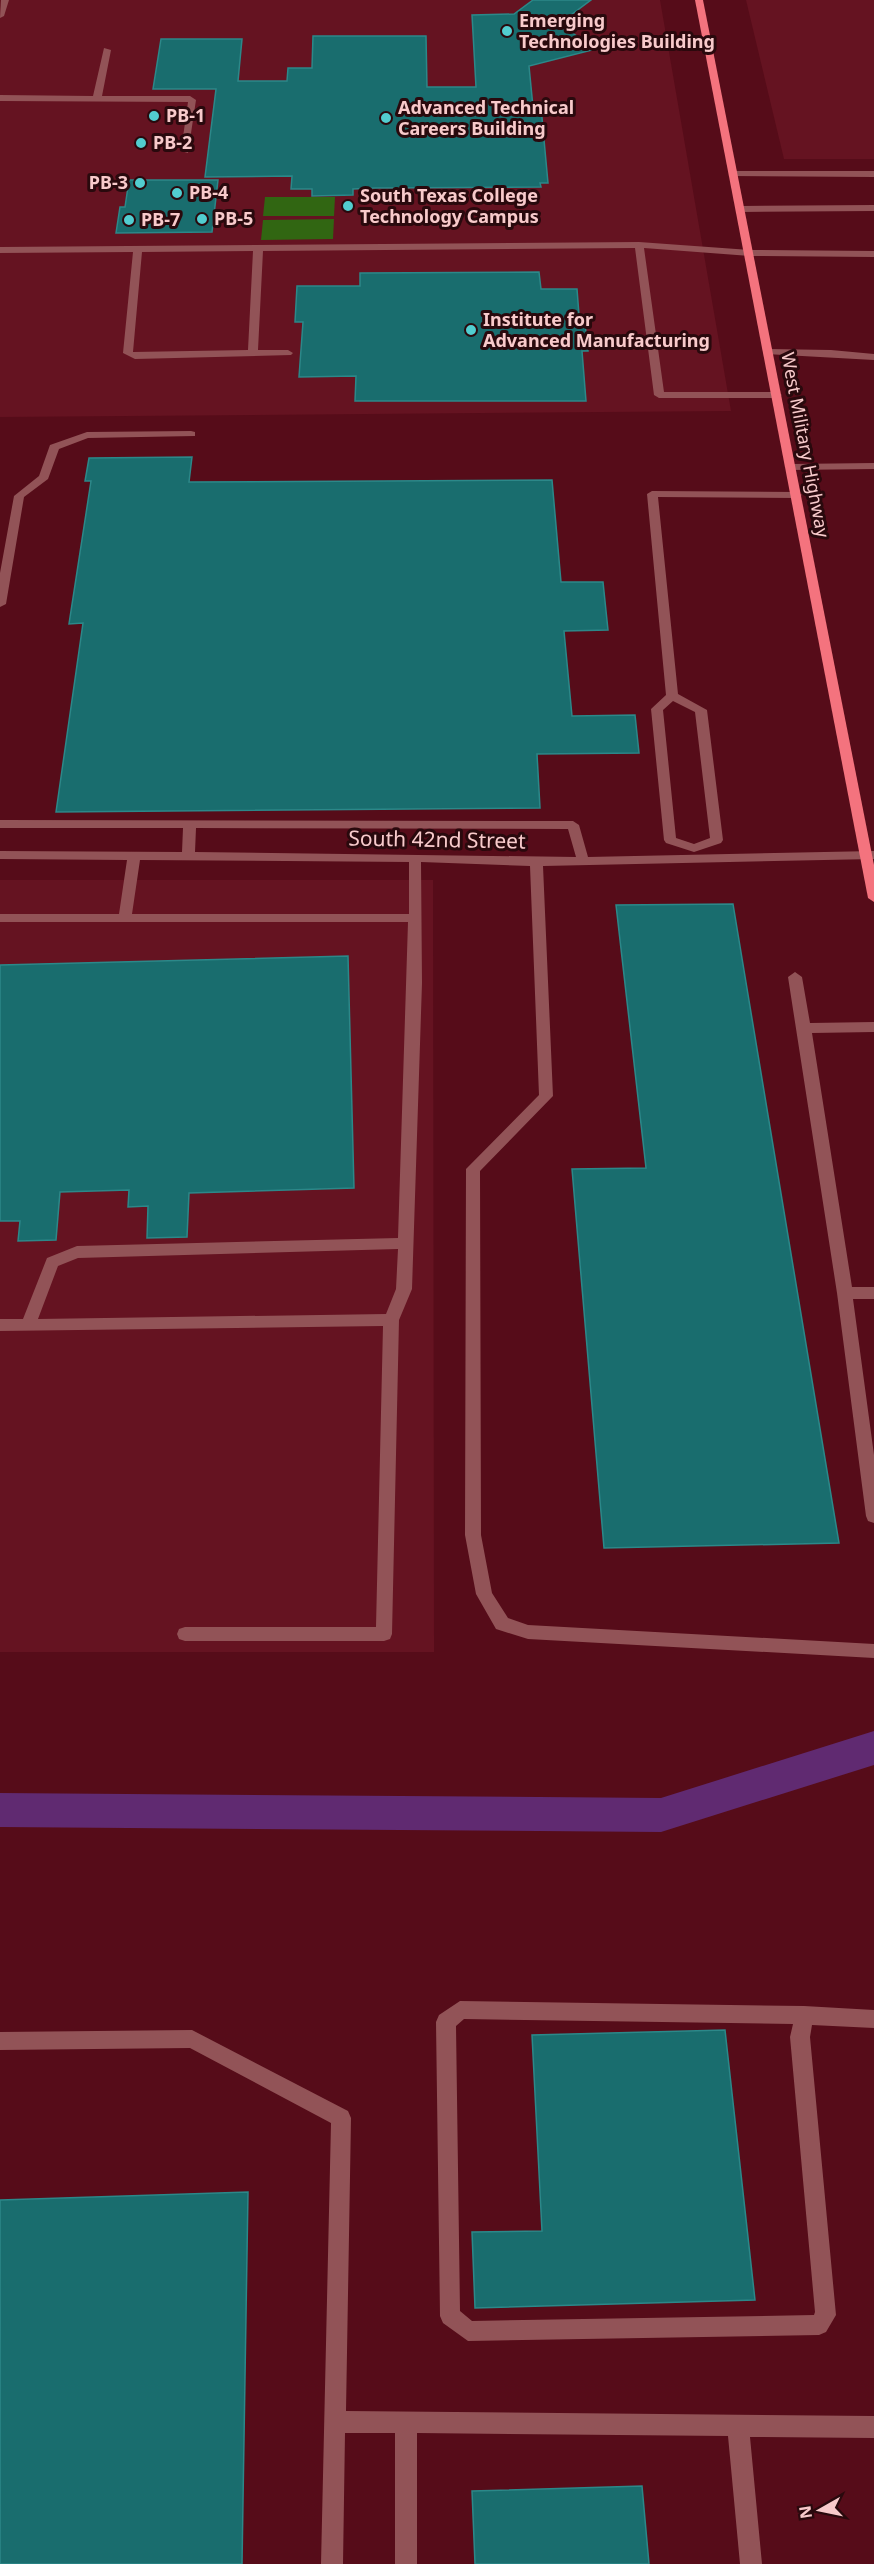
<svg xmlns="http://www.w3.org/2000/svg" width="874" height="2564" font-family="'Noto Sans',sans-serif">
  <rect width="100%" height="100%" fill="#560c19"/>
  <g fill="#651321">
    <polygon points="0,0 660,0 731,411 0,417"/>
    <polygon points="746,0 874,0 874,159 784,159"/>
    <polygon points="0,880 433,880 434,1652 0,1652"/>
  </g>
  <g fill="#316612">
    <polygon points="265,197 335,197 334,216 263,216"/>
    <polygon points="334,219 333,239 261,240 263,220"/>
  </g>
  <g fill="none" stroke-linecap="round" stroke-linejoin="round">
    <polygon fill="#602a71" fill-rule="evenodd" points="874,1731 874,1765 661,1832 0,1827 0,1793 661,1798"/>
  </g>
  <g fill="#196d6e" stroke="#2c8889" stroke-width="1.5">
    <polygon points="533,0 591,0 559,24 596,49 529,66 533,107 541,107 548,183 540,183 541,187 375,188 353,189 353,195 312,196 312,189 291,189 292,176 205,177 216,89 153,89 161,39 242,39 238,81 287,81 288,68 312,68 313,36 426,36 427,87 476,87 472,15 514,14"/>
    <polygon points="129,180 218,180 212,232 116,233 120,207 125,207"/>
    <polygon points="539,272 541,289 577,289 579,315 584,315 588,351 582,351 586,401 355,401 356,376 299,377 303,322 295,322 297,286 360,286 360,273"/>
    <polygon points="192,457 189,482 552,480 561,582 603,582 608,630 564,631 572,716 635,715 639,753 537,754 540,808 56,812 83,623 69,624 91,481 85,481 89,458"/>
    <polygon points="733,904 839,1543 604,1548 572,1169 646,1168 616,905"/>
    <polygon points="348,956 354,1188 189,1193 187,1237 147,1238 148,1206 128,1207 129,1190 60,1192 56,1240 18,1241 20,1221 0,1221 0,965"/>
    <polygon points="725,2030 755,2300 475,2308 472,2232 542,2231 532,2035"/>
    <polygon points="248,2192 242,2564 0,2564 0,2200"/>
    <polygon points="642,2486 649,2564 475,2564 472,2491"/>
  </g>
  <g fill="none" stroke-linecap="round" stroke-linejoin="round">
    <g fill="#925357" fill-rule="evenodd">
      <polygon points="1,0 9,0 4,16 0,18"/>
      <polygon points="104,48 111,50 102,96 190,96 196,100 188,153 181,151 188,102 0,101 0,95 93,96"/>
      <polygon points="734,171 874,171 874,177 731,176 730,174"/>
      <polygon points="874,205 874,211 741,212 736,209 741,206"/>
      <path d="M 639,242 L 750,250 L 874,251 L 874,257 L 750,256 L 644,248 L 664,392 L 777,392 L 782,395 L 777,398 L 659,398 L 654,395 L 635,248 L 263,251 L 258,350 L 288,350 L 293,353 L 291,355 L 135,359 L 123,353 L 133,252 L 0,253 L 0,247 ZM 253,251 L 248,350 L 133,352 L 142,252 Z"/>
      <polygon points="769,349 831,350 874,354 874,360 766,354 766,350"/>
      <polygon points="191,431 195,432 195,436 88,438 59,449 48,479 24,497 6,604 0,607 0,573 14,496 39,476 50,445 87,432"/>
      <polygon points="874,463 874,469 791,470 786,467 791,464"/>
      <path d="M 652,491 L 797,492 L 802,495 L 797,498 L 658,497 L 678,694 L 707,710 L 723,840 L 721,843 L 694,852 L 666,843 L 664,840 L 651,709 L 666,695 L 647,494 ZM 673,701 L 695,712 L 710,838 L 694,844 L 676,838 L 663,710 Z"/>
      <path d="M 0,820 L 573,821 L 579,825 L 588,857 L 874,851 L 874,859 L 543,866 L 553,1096 L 480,1171 L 481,1535 L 492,1593 L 508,1618 L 528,1625 L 874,1644 L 874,1658 L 528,1639 L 496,1629 L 476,1594 L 465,1535 L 466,1169 L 539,1095 L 530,866 L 421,862 L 422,983 L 412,1289 L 399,1320 L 392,1634 L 390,1639 L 384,1641 L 185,1641 L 179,1639 L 177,1634 L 179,1629 L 185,1627 L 376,1627 L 383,1326 L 0,1331 L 0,1319 L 23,1319 L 47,1258 L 77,1246 L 398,1238 L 408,922 L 0,922 L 0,914 L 119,914 L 127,860 L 0,859 L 0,851 L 182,852 L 183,828 L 0,828 ZM 196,828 L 568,829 L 576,857 L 195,852 ZM 140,860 L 409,862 L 409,914 L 132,914 ZM 398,1249 L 396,1289 L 386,1314 L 38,1319 L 58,1266 L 78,1258 Z"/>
      <polygon points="795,972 802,977 810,1023 874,1022 874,1032 812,1033 852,1287 874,1287 874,1299 853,1299 874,1455 874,1523 868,1521 866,1516 837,1293 788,977"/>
      <path d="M 460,2001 L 804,2006 L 874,2010 L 874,2028 L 812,2025 L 810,2037 L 836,2315 L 826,2332 L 819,2335 L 468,2341 L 443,2323 L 440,2316 L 436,2022 L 439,2015 ZM 464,2019 L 793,2024 L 790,2037 L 815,2312 L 814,2315 L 472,2321 L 460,2311 L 456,2026 Z"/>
      <polygon points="192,2030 348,2111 351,2118 346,2411 874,2416 874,2438 750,2437 762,2564 740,2564 728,2436 417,2433 417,2564 395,2564 395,2433 345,2433 343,2564 321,2564 331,2123 190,2048 0,2050 0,2032"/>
    </g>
    <polygon fill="#f4737e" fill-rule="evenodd" points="695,0 703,0 874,865 874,902 868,898"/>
  </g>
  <g fill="#52cdcf" stroke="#29090d" stroke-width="2">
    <circle cx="507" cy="31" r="6"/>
    <circle cx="154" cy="116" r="6"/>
    <circle cx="386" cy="118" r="6"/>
    <circle cx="141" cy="143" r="6"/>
    <circle cx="140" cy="183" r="6"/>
    <circle cx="177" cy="193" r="6"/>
    <circle cx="348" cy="206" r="6"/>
    <circle cx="202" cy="219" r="6"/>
    <circle cx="129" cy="220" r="6"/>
    <circle cx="471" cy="330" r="6"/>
  </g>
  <g text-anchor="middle" stroke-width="6" stroke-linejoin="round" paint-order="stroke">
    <g font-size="18" font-weight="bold" fill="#f8cacb" stroke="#29090d" text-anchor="start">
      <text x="519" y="27">Emerging<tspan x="519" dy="21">Technologies Building</tspan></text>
      <text x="398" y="114">Advanced Technical<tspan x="398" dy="21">Careers Building</tspan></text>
      <text x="166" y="122">PB-1</text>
      <text x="153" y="149">PB-2</text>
      <text x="128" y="189" text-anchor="end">PB-3</text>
      <text x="189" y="199">PB-4</text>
      <text x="360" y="202">South Texas College<tspan x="360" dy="21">Technology Campus</tspan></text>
      <text x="214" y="225">PB-5</text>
      <text x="141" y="226">PB-7</text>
      <text x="483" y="326">Institute for<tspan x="483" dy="21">Advanced Manufacturing</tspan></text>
    </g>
    <g font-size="18" fill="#f8cacb" stroke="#29090d">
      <text transform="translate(805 445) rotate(79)" y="6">West Military Highway</text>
    </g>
    <g font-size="21" fill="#f8cacb" stroke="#29090d">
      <text transform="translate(437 840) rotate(1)" y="7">South 42nd Street</text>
    </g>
  </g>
  <g transform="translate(820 2510) rotate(261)" stroke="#29090d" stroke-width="4.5" paint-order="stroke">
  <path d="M0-4.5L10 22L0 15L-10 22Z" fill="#f8cacb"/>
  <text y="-9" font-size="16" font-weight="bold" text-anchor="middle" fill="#f8cacb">N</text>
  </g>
</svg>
